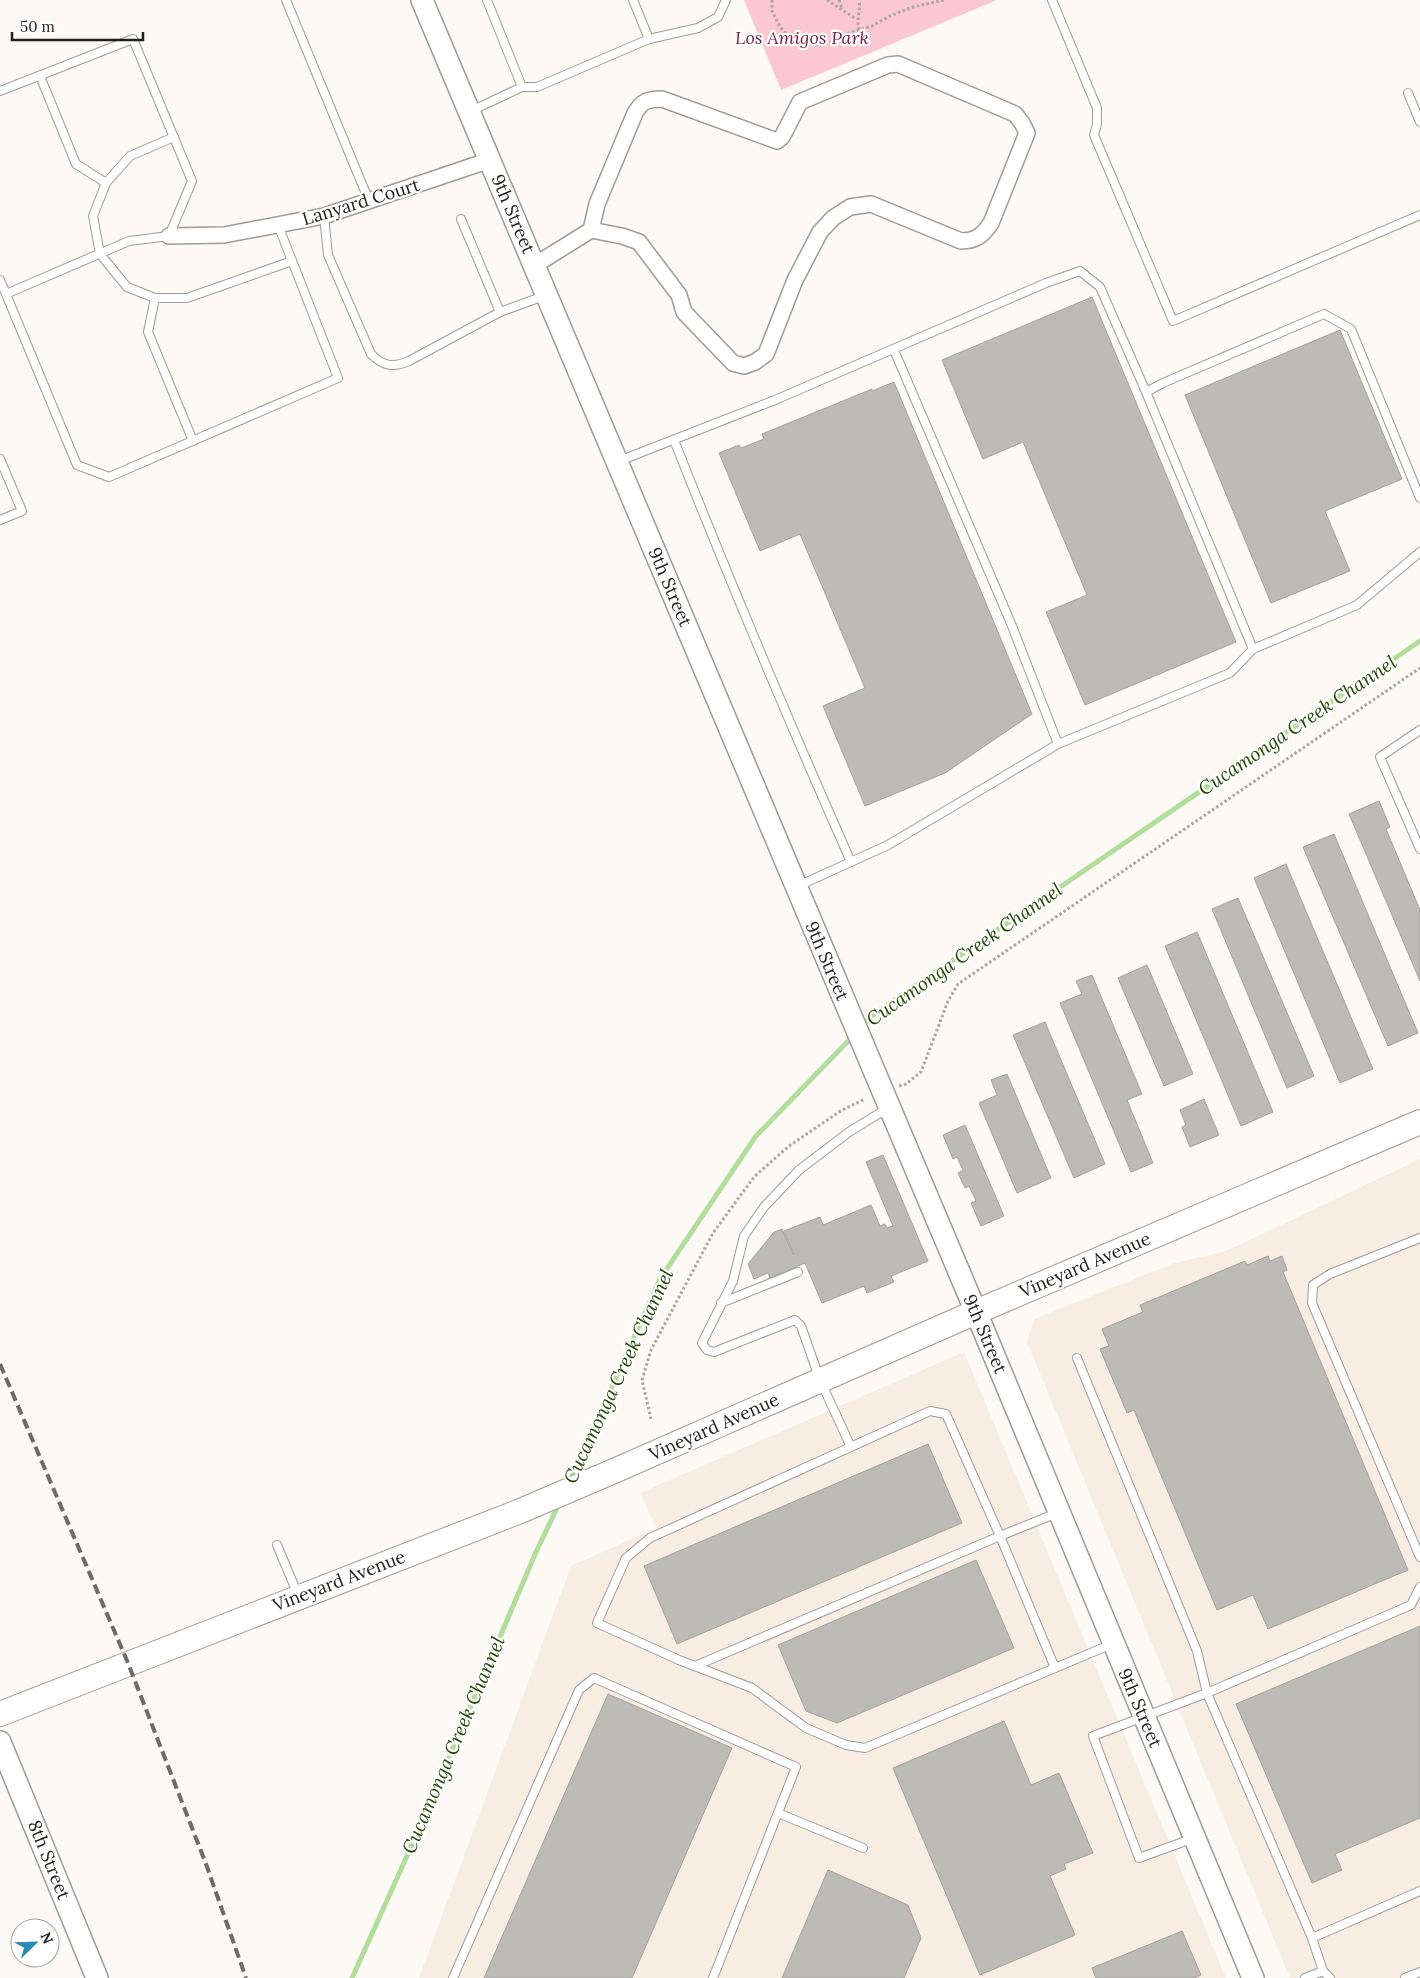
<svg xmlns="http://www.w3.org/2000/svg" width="1420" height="1978" font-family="Lora,serif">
  <rect width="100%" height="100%" fill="#fdf9f5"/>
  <g fill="#f7ede3">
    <polygon points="1420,1159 1420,1978 1290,1978 1027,1342 1034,1319 1172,1264 1226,1251"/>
    <polygon points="964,1352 1226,1978 419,1978 571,1566 656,1528 640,1493"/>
  </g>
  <polygon fill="#fac7d2" points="744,0 997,0 781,90"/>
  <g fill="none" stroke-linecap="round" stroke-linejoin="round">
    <g stroke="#b2dd9d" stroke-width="5">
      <polyline points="861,1027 870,1017 1420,641"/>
      <polyline points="570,1481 660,1279 756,1136 854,1035"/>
      <polyline points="352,1978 407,1856 536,1552 559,1504"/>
    </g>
  </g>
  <g fill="#bbbab5" stroke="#a4a39e">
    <polygon points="1092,297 1236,642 1085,705 1046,612 1087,595 1023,442 983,459 942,360"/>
    <polygon points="1340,330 1402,479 1325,511 1350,571 1271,603 1185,395"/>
    <polygon points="894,382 1032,714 945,773 865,806 823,706 865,688 800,534 760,551 719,453 739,445 741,448 764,439 762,434 872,389 872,391"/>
    <polygon points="1379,801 1390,827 1386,829 1420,910 1420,981 1349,814"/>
    <polygon points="1334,834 1418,1033 1388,1046 1303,847"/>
    <polygon points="1286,864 1373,1069 1340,1083 1254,878"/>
    <polygon points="1238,898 1314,1076 1287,1088 1212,909"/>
    <polygon points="1197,932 1273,1112 1241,1126 1165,946"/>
    <polygon points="1147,965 1193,1074 1164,1086 1118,978"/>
    <polygon points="1092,975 1142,1094 1127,1100 1153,1163 1131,1172 1060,1003 1082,994 1076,981"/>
    <polygon points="1045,1022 1105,1164 1074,1178 1013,1035"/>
    <polygon points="1007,1074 1051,1178 1017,1193 979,1103 997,1095 991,1080"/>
    <polygon points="1204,1099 1219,1135 1190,1147 1182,1127 1186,1125 1180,1110"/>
    <polygon points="965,1125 1004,1216 981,1226 971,1203 976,1201 969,1186 965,1188 958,1173 963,1170 957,1157 953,1159 943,1135"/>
    <polygon points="883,1155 928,1261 891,1276 894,1282 867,1293 864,1286 822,1303 805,1263 770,1278 768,1273 754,1279 748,1264 774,1232 782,1229 793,1254 794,1254 784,1231 820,1217 823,1225 871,1205 880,1226 885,1224 887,1228 893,1226 866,1162"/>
    <polygon points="1268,1256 1270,1261 1282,1256 1287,1270 1283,1272 1408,1570 1268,1629 1253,1595 1217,1610 1134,1410 1127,1413 1100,1349 1109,1346 1102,1329 1143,1312 1140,1305 1245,1261 1247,1265"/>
    <polygon points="928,1444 962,1523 677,1644 644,1566"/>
    <polygon points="976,1560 1014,1648 837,1723 806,1711 778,1645"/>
    <polygon points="1420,1626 1420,1818 1335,1854 1342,1870 1312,1883 1236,1704"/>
    <polygon points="608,1694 732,1748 632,1978 484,1978"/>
    <polygon points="1004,1721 1031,1785 1059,1773 1093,1853 1064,1864 1066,1869 1050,1876 1075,1935 980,1975 893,1768"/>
    <polygon points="828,1870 908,1905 921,1938 904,1978 782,1978"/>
    <polygon points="1182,1931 1201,1975 1194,1978 1096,1978 1092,1968"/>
  </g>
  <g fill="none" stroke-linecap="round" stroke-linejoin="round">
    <g stroke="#9f9b97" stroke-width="10">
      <g id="lane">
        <polyline points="286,0 369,201"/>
        <polyline points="633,0 649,39"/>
        <polyline points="1052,0 1097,108 1097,124 1094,135 1173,321 1420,215"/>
        <polyline points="40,76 76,164 106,183"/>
        <polyline points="522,87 537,87 649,39 698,28 718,17 726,0"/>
        <polyline points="0,91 133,39 192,181 169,236 129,241 6,294 0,280"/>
        <polyline points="1408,93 1420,122"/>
        <polyline points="471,111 522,87 487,0"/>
        <polyline points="174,137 130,156 106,183 93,216 100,254 127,287 155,298 187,298 292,261"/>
        <path d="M 324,216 L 328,255 L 371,354 C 383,366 393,368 409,361 L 500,312 L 544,296"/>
        <polyline points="461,219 500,312"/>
        <polyline points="6,294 77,465 109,477 338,378 278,225"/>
        <polyline points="155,298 148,332 193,441"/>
        <polyline points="894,350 1010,621 1058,744"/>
        <path d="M 674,440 C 730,582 789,722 851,862"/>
        <polyline points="0,459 22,511 0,520"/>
        <polyline points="619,461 775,400 1046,283 1080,271 1100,287 1146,392"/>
        <polyline points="1253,649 1146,392 1163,383 1324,314 1351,329 1420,498"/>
        <polyline points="1420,730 1380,757 1420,849"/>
        <polyline points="798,886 888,845 1058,744 1230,673 1253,649 1357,605 1420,552"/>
        <polyline points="1420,1238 1330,1274 1313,1285 1312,1303 1420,1557"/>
        <polyline points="721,1303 798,1272"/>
        <polyline points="1077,1358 1197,1651 1207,1693 1312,1938 1323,1971"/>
        <polyline points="851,1447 820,1380 801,1326 795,1320 714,1352 707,1350 702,1343 733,1281 744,1236 764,1207 799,1170 849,1132 888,1108"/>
        <polyline points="1057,1513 1000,1536 946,1414 930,1411 650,1538 626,1558 597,1623 679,1660 752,1688 806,1728 846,1745 865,1748 1112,1644"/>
        <polyline points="277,1545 298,1595"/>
        <polyline points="695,1666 1000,1536 1055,1668"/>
        <polyline points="778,1813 863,1848"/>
        <polyline points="1194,1838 1139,1858 1093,1736 1207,1693 1411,1605 1420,1587"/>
        <polyline points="1312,1938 1420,1891"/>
        <polyline points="453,1978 579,1690 594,1678 796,1767 713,1978"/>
        <polyline points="1305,1978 1323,1971 1330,1978"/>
        <polyline points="1405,1978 1420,1972"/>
      </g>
    </g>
    <g stroke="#9f9b97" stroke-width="18">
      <g id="street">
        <polyline points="169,236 224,235 324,216 490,160"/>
        <path d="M 535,265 L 591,230 L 622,236 L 639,242 L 679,295 L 684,312 L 733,363 L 744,366 L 755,362 L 766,354 L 795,280 L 820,232 L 833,218 L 850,207 L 871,204 L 961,241 C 976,241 983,235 991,223 L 1027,133 L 1022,123 L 1015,114 L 898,64 L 888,65 L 800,102 L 782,137 L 777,141 L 662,99 C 648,99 642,101 635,113 L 597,204 L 591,230"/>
      </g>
    </g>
    <g stroke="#9f9b97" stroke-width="24">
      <g id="secondary">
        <polyline points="422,0 976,1312 1253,1978"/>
        <polyline points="0,1742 97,1978"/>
      </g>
    </g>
    <g stroke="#9f9b97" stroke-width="26">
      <polyline id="primary" points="0,1714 518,1512 614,1471 976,1312 1420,1122"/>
    </g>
    <g stroke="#a8a5a2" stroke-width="3" stroke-dasharray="2.5 2.5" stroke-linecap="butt">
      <polyline points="772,0 772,11 780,27 791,39 805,44 819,45 832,42 845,34 872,26 890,16 913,7 944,0"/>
      <polyline points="827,0 856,19"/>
      <polyline points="839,0 842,9"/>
      <path d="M 859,30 C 856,18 861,11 859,0"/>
      <polyline points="899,1086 906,1084 921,1072 948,1001 958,984 1420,668"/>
      <polyline points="651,1419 642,1380 651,1350 713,1233 754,1177 789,1146 842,1110 865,1099"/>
    </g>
    <use href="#lane" stroke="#fff" stroke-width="8"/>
    <use href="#street" stroke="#fff" stroke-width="15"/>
    <use href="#secondary" stroke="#fff" stroke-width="21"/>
    <use href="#primary" stroke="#fff" stroke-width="24"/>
    <polyline stroke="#6d6b68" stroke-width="4" stroke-dasharray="10 5" stroke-linecap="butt" points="0,1364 128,1663 206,1864 246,1978"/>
  </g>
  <g text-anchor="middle" stroke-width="4.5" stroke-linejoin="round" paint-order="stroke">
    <g font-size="18" font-style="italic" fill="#751b3c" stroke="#fff">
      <text x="802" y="44">Los Amigos Park</text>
    </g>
    <g font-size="18" fill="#1f1e1c" stroke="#fff">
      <text transform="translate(361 202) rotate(-17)" y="6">Lanyard Court</text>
      <text transform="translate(513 214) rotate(67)" y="6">9th Street</text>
      <text transform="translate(670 587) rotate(67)" y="6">9th Street</text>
      <text transform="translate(827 961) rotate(67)" y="6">9th Street</text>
      <text transform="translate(1085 1265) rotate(-23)" y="6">Vineyard Avenue</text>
      <text transform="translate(985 1334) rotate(67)" y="6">9th Street</text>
      <text transform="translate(714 1427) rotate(-24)" y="6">Vineyard Avenue</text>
      <text transform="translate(339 1581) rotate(-21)" y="6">Vineyard Avenue</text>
      <text transform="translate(1140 1708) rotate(67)" y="6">9th Street</text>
      <text transform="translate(49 1860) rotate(68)" y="6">8th Street</text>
    </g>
    <g font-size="19" font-style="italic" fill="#204603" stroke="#fff">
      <text transform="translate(1297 725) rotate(-34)" y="7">Cucamonga Creek Channel</text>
      <text transform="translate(964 954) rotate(-35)" y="7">Cucamonga Creek Channel</text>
      <text transform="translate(618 1376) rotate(-65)" y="7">Cucamonga Creek Channel</text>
      <text transform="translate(453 1745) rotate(-67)" y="7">Cucamonga Creek Channel</text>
    </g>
  </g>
  <g transform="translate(35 1943) rotate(67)"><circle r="24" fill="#ffffff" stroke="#a5a5a4"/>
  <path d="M0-4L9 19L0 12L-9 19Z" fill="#2e89b7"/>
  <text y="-8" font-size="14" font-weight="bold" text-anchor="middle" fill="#1f1e1c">N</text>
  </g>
  <path d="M12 32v8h131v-8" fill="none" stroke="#1f1e1c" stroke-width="2.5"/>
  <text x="20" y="32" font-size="15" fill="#1f1e1c" stroke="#ffffff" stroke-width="4" paint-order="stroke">50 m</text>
</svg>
